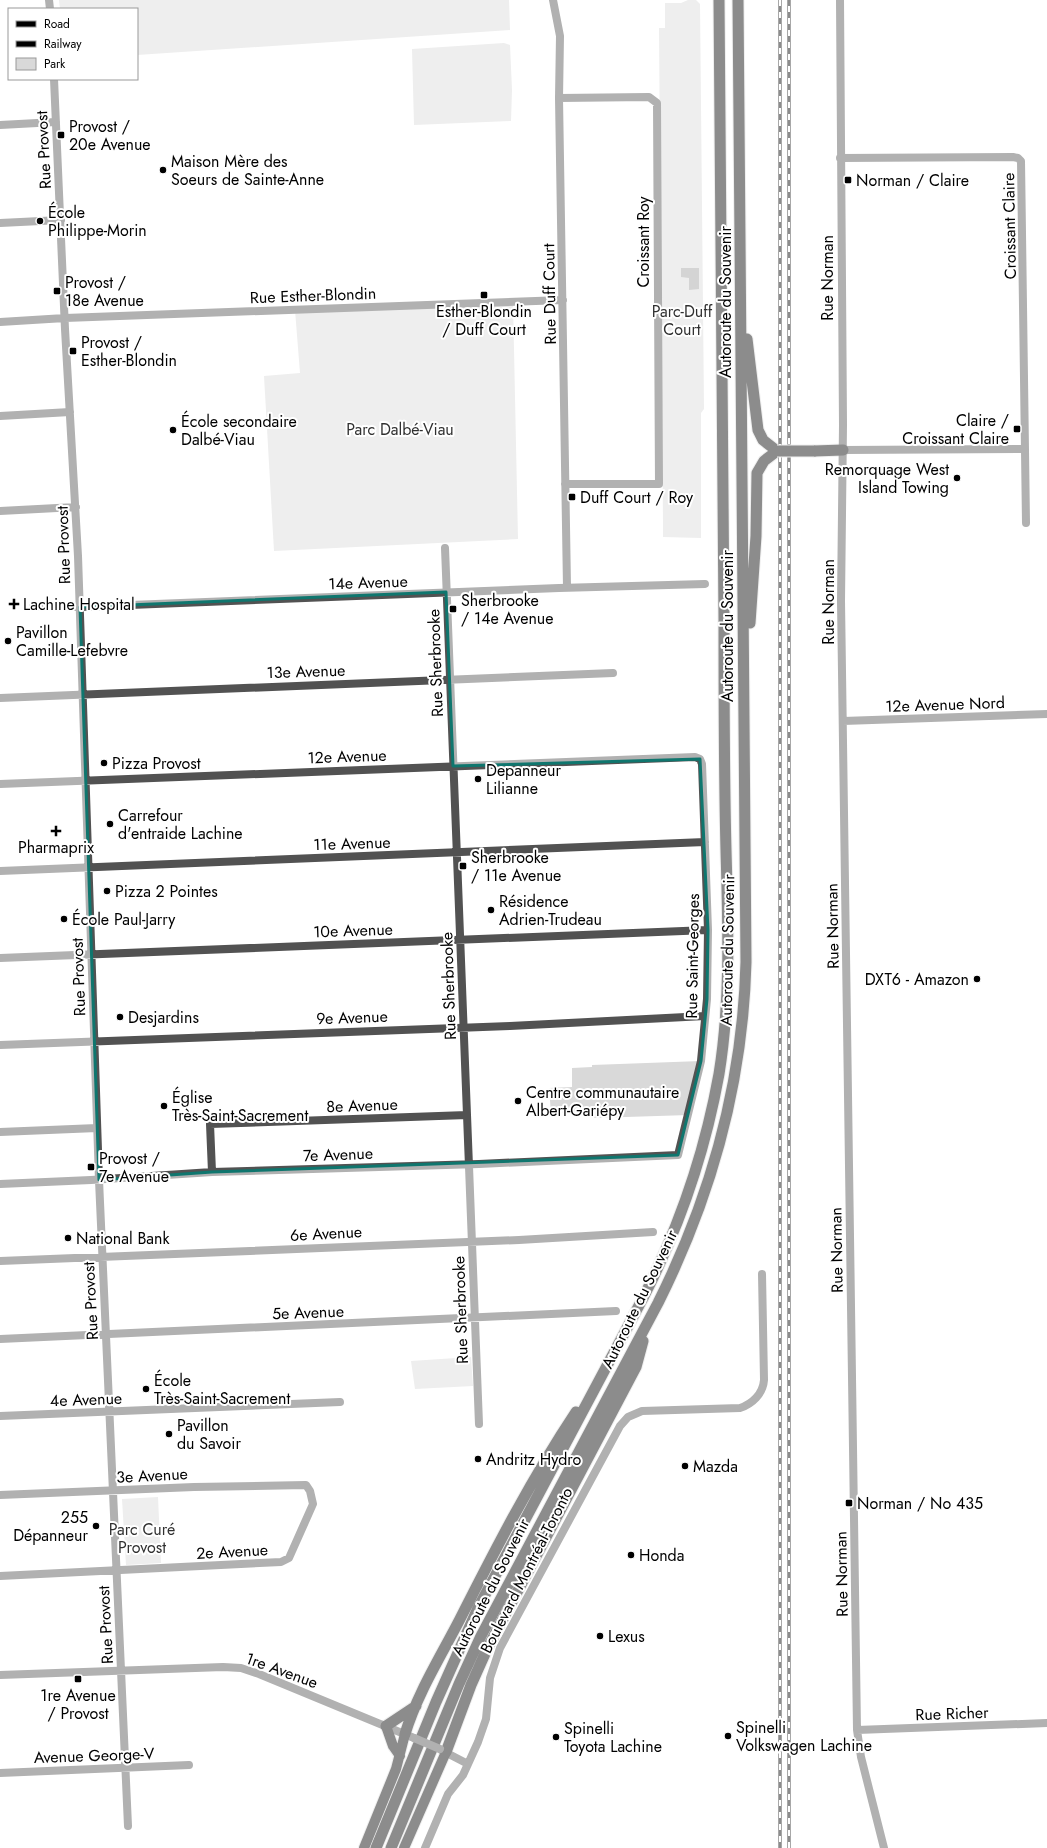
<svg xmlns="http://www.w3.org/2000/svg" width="1047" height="1848" font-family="Jost,sans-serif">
	<rect width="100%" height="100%" fill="#fff"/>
	<path fill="#d9d9d9" d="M59,0h450l1,30 -373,25v-46h-77z
		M688,0h8l4,4 4,405 -3,4v125l-38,-1v-13l-4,-496h6v-25h16z
		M504,43l6,2 2,45 -1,31 -97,4 -2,-76z
		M513,302l5,237 -244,12 -10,-175 36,-3 -5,-63z
		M701,1061l-12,54 -95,3v-6l-43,1 -2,-25 23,-1v-19l20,-1v-2z
		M471,1357l2,29 -58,3 -4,-28z
		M158,1497l3,66 -35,2 -4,-66z"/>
	<path fill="#a0a0a0" d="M681,268h18v21l-10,1v-12l-8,-1z"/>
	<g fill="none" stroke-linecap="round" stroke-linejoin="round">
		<defs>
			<path id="major" d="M386,1726l7,20 7,10
				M364,1848l32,-79 9,-35
				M404,1848l42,-96"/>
			<path id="highway" d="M747,339l11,91 5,10 14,11 -13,10 -7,12 -1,63 -6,87
				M814,451l29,-1
				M386,1726l30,-20
				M405,1734c12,-40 36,-78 55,-115 36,-71 72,-141 116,-207
				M446,1752l25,-67 17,-38 148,-280 7,-26
				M376,1848l60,-146 42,-94 165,-310c36,-70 62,-146 76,-224 12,-74 9,-149 7,-224 -2,-76 -2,-153 -2,-230 -2,-207 -3,-413 -5,-620
				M391,1848l68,-164 22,-48 177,-333c53,-106 85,-222 88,-341l-8,-962"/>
		</defs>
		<use href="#major" stroke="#dbdbdb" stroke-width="12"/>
		<use href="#highway" stroke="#dbdbdb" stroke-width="13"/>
		<path stroke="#525252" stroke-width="8" d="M49,0l1,9
			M553,0l7,36 -1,62 8,489
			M840,0l3,425 -2,176 16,1129 4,27 23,91
			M54,79l11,250 13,227 21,624 29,646
			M559,98l90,-1 8,6 2,381h-94
			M0,125l56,-3
			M840,158l173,-1 5,1 3,3 5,362
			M0,223l61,-3
			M0,322l65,-4 498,-18
			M0,416l70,-4
			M843,450l182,-1
			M0,511l76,-4
			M445,548l34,876
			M33,607h47l479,-19 146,-4
			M0,698l613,-25
			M843,721l204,-7
			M0,784l695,-27 5,2 2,5 6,166 -1,69 -6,62 -23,94 -199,9 -267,8 -121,8 -91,4
			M0,871l705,-29
			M0,958l708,-28
			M0,1045l510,-19 195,-10
			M0,1132l97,-4
			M212,1172l-2,-48 257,-9
			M0,1261l519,-21 134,-8
			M0,1339l616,-28
			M0,1416l340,-14
			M0,1495l194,-8 112,-2 4,6 3,13 -24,54 -8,4 -281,14
			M0,1675l223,-8 18,1 18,6 155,64
			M857,1730l190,-7
			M441,1750l27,14
			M0,1773l189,-8
			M425,1848l23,-54 15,-19 15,-33 8,-23 4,-41 10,-30 120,-222 8,-9 14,-6 98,-3c12,-4 23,-14 24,-28l-2,-106"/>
		<use href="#major" stroke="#000" stroke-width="10"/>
		<use href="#highway" stroke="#000" stroke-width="11"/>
		<defs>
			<path id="rail" d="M780,0v1848
				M789,1848v-1848"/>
		</defs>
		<use href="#rail" stroke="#000" stroke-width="3.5"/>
		<use href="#rail" stroke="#fff" stroke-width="2" stroke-dasharray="6" stroke-linecap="butt"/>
		<defs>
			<path id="highway-bridge" d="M777,451h37"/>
		</defs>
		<use href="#highway-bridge" stroke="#dbdbdb" stroke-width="13" stroke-linecap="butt"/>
		<path stroke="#525252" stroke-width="8" d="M414,1738l26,11"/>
		<use href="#highway-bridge" stroke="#000" stroke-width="11"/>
	</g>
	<path d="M0 0H1047V1848H0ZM446,592l7,174 247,-7 8,171 -1,69 -6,62 -23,94 -466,17 -113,8 -19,-573z" fill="#fff" fill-opacity=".55" fill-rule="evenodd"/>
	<path fill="none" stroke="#0f766e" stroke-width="3" stroke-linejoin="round" d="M446,592l7,174 247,-7 8,171 -1,69 -6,62 -23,94 -466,17 -113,8 -19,-573z"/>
	<g fill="#000" stroke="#fff" stroke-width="1.5">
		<rect x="57" y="131" width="8" height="8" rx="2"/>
		<circle cx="163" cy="170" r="4"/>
		<rect x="844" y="176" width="8" height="8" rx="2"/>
		<circle cx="40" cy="221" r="4"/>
		<rect x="53" y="287" width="8" height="8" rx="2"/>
		<rect x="480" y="291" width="8" height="8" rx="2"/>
		<rect x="69" y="347" width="8" height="8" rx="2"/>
		<rect x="1013" y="425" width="8" height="8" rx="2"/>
		<circle cx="173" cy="430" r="4"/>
		<circle cx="957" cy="478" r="4"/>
		<rect x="568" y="493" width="8" height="8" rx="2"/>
		<path d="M12 598h4v4h4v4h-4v4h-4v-4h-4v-4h4z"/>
		<rect x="449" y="605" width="8" height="8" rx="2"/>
		<circle cx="8" cy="641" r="4"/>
		<circle cx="104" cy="763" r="4"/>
		<circle cx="478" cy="779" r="4"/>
		<circle cx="110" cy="824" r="4"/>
		<path d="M54 825h4v4h4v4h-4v4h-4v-4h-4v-4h4z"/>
		<rect x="459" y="862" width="8" height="8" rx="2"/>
		<circle cx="107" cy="891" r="4"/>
		<circle cx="491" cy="910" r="4"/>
		<circle cx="64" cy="919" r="4"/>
		<circle cx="977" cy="979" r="4"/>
		<circle cx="120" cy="1017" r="4"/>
		<circle cx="518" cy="1101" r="4"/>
		<circle cx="164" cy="1106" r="4"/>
		<rect x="87" y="1163" width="8" height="8" rx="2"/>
		<circle cx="68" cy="1238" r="4"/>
		<circle cx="146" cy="1389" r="4"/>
		<circle cx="169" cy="1434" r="4"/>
		<circle cx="478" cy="1459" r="4"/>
		<circle cx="685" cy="1466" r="4"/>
		<rect x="845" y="1499" width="8" height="8" rx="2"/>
		<circle cx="96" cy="1526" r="4"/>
		<circle cx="631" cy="1555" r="4"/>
		<circle cx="600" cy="1636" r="4"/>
		<rect x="74" y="1675" width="8" height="8" rx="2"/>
		<circle cx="728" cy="1736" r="4"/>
		<circle cx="556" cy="1737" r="4"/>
	</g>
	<g text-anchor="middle" stroke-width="4" stroke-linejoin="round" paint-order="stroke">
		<g font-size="16" fill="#000" stroke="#fff" text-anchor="start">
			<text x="69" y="132">Provost /<tspan x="69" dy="18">20e Avenue</tspan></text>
			<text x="171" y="167">Maison Mère des<tspan x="171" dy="18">Soeurs de Sainte-Anne</tspan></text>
			<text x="856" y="186">Norman / Claire</text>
			<text x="48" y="218">École<tspan x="48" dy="18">Philippe-Morin</tspan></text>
			<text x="65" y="288">Provost /<tspan x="65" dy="18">18e Avenue</tspan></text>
			<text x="484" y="317" text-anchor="middle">Esther-Blondin<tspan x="484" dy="18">/ Duff Court</tspan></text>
			<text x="81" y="348">Provost /<tspan x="81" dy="18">Esther-Blondin</tspan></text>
			<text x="1009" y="426" text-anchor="end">Claire /<tspan x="1009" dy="18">Croissant Claire</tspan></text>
			<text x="181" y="427">École secondaire<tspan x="181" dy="18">Dalbé-Viau</tspan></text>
			<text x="949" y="475" text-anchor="end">Remorquage West<tspan x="949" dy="18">Island Towing</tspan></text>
			<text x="580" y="503">Duff Court / Roy</text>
			<text x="461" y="606">Sherbrooke<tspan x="461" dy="18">/ 14e Avenue</tspan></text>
			<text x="23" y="610">Lachine Hospital</text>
			<text x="16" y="638">Pavillon<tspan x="16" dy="18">Camille-Lefebvre</tspan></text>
			<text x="112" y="769">Pizza Provost</text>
			<text x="486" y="776">Depanneur<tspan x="486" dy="18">Lilianne</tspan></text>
			<text x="118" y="821">Carrefour<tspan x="118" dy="18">d'entraide Lachine</tspan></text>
			<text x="56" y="853" text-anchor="middle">Pharmaprix</text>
			<text x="471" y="863">Sherbrooke<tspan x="471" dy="18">/ 11e Avenue</tspan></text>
			<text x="115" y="897">Pizza 2 Pointes</text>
			<text x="499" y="907">Résidence<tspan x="499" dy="18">Adrien-Trudeau</tspan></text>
			<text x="72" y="925">École Paul-Jarry</text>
			<text x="969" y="985" text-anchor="end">DXT6 - Amazon</text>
			<text x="128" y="1023">Desjardins</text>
			<text x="526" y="1098">Centre communautaire<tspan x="526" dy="18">Albert-Gariépy</tspan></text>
			<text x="172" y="1103">Église<tspan x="172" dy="18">Très-Saint-Sacrement</tspan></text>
			<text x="99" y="1164">Provost /<tspan x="99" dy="18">7e Avenue</tspan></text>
			<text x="76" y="1244">National Bank</text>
			<text x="154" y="1386">École<tspan x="154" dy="18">Très-Saint-Sacrement</tspan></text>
			<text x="177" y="1431">Pavillon<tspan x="177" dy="18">du Savoir</tspan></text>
			<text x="486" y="1465">Andritz Hydro</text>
			<text x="693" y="1472">Mazda</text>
			<text x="857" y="1509">Norman / No 435</text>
			<text x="88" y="1523" text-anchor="end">255<tspan x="88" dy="18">Dépanneur</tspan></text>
			<text x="639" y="1561">Honda</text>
			<text x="608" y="1642">Lexus</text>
			<text x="78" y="1701" text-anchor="middle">1re Avenue<tspan x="78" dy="18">/ Provost</tspan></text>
			<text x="736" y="1733">Spinelli<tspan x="736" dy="18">Volkswagen Lachine</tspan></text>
			<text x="564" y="1734">Spinelli<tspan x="564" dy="18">Toyota Lachine</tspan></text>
		</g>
		<g font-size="16" fill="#000" stroke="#fff">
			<text transform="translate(43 150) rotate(-93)" y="6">Rue Provost</text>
			<text transform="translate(1009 226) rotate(-91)" y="6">Croissant Claire</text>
			<text transform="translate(643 242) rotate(-90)" y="6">Croissant Roy</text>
			<text transform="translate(827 278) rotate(-90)" y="6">Rue Norman</text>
			<text transform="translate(549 294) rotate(-91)" y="6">Rue Duff Court</text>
			<text transform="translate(313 295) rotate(-2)" y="6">Rue Esther-Blondin</text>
			<text transform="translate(725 302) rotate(-90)" y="6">Autoroute du Souvenir</text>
			<text transform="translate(63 545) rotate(-92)" y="6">Rue Provost</text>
			<text transform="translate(368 582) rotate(-2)" y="6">14e Avenue</text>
			<text transform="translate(828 602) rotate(-90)" y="6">Rue Norman</text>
			<text transform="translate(727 626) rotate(-90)" y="6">Autoroute du Souvenir</text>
			<text transform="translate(435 663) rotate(-92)" y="6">Rue Sherbrooke</text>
			<text transform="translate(306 671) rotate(-2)" y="6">13e Avenue</text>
			<text transform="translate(945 704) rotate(-2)" y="6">12e Avenue Nord</text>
			<text transform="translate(347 756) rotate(-2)" y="6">12e Avenue</text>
			<text transform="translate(352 843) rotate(-2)" y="6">11e Avenue</text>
			<text transform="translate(832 926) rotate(-91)" y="6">Rue Norman</text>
			<text transform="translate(353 930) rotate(-2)" y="6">10e Avenue</text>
			<text transform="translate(727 950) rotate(-89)" y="6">Autoroute du Souvenir</text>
			<text transform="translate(692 956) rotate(-89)" y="6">Rue Saint-Georges</text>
			<text transform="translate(78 977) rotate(-92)" y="6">Rue Provost</text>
			<text transform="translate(448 986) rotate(-92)" y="6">Rue Sherbrooke</text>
			<text transform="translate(352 1017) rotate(-2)" y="6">9e Avenue</text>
			<text transform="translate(362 1105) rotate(-2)" y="6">8e Avenue</text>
			<text transform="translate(338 1154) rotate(-2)" y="6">7e Avenue</text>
			<text transform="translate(326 1233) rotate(-3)" y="6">6e Avenue</text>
			<text transform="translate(836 1250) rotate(-91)" y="6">Rue Norman</text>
			<text transform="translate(639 1299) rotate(-64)" y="6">Autoroute du Souvenir</text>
			<text transform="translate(90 1301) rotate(-93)" y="6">Rue Provost</text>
			<text transform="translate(460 1310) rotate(-92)" y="6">Rue Sherbrooke</text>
			<text transform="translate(308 1312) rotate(-2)" y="6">5e Avenue</text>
			<text transform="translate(86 1399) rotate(-2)" y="6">4e Avenue</text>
			<text transform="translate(152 1475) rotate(-3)" y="6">3e Avenue</text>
			<text transform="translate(232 1551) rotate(-3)" y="6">2e Avenue</text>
			<text transform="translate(526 1570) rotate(-63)" y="6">Boulevard Montréal-Toronto</text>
			<text transform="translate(841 1574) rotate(-91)" y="6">Rue Norman</text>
			<text transform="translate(490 1587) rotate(-63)" y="6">Autoroute du Souvenir</text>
			<text transform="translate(105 1625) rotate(-93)" y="6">Rue Provost</text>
			<text transform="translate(282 1670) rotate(20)" y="6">1re Avenue</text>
			<text transform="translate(952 1713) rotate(-2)" y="6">Rue Richer</text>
			<text transform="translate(94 1755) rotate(-2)" y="6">Avenue George-V</text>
		</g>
		<g font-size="16" fill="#303030" stroke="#fff">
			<text x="682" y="317">Parc-Duff<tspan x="682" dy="18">Court</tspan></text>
			<text x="400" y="435">Parc Dalbé-Viau</text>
			<text x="142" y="1535">Parc Curé<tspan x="142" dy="18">Provost</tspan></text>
		</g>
	</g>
	<rect x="8" y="8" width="130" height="72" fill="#ffffff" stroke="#999999"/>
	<rect x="16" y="21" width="20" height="6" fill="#000000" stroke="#999999"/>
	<text x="44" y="28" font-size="12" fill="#000000">Road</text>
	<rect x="16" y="41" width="20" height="6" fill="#000000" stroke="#999999"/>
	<text x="44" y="48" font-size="12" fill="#000000">Railway</text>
	<rect x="16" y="58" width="20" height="12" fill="#d9d9d9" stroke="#999999"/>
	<text x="44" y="68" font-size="12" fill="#000000">Park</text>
</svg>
